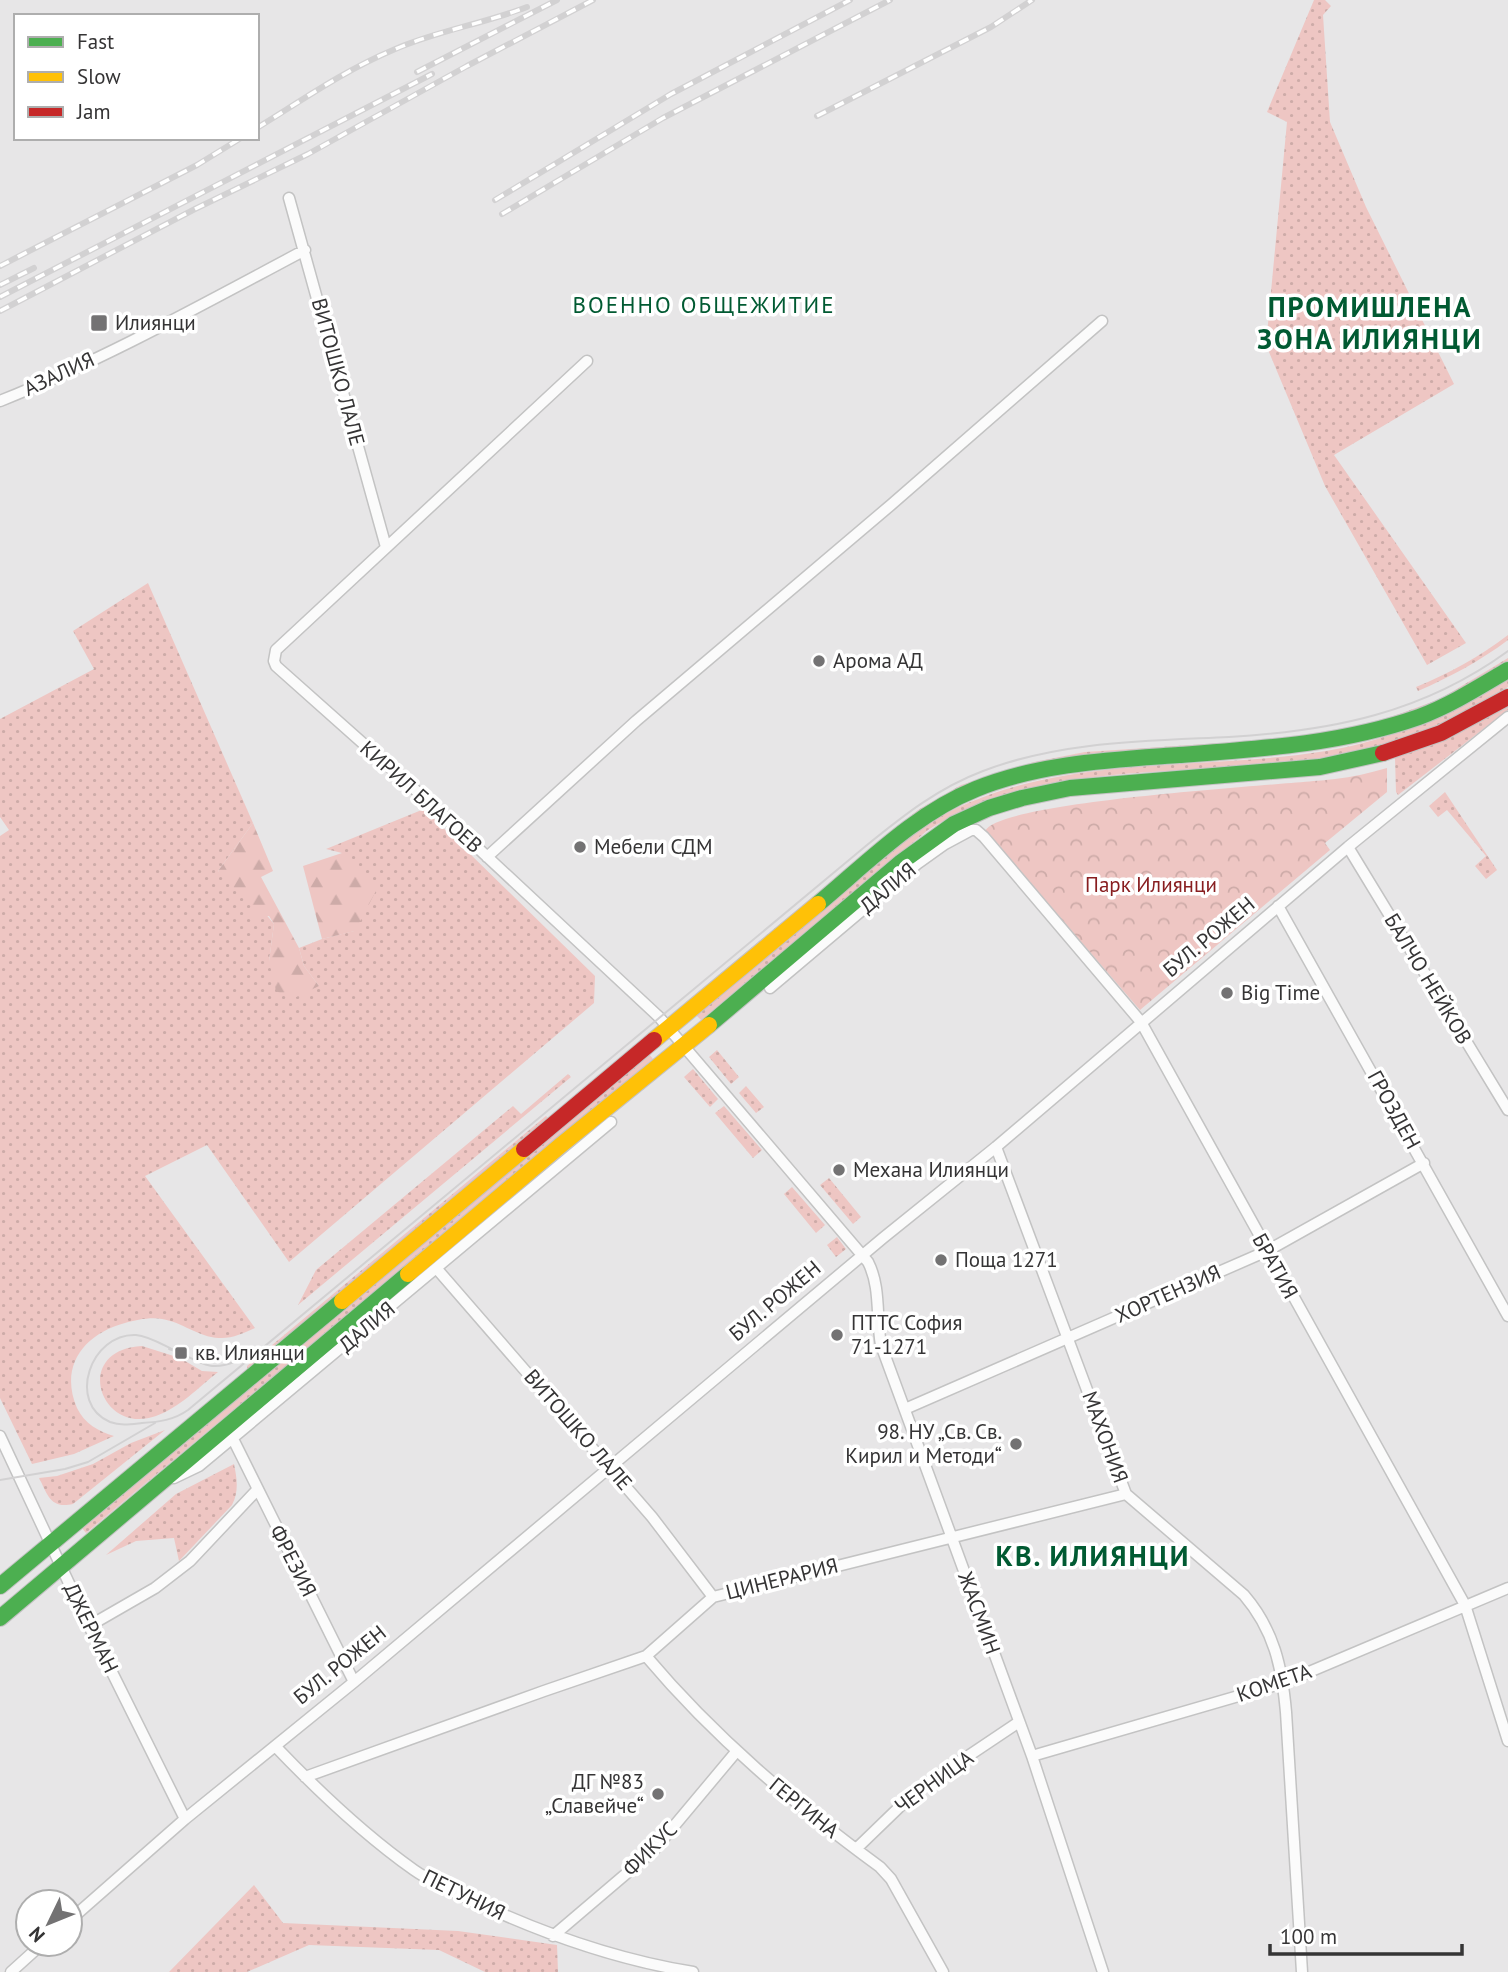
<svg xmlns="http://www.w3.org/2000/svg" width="1508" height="1972" font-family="'PT Sans',sans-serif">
	<defs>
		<pattern id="grass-dots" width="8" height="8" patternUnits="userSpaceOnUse" patternTransform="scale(1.75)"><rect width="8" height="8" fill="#eec6c3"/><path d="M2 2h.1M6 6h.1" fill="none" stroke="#cdaba8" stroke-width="1.8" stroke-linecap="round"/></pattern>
		<pattern id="forest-firs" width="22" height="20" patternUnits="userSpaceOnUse" patternTransform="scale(1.75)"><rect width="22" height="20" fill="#eec6c3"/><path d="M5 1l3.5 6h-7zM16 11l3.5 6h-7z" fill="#cdaba8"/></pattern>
		<pattern id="park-crowns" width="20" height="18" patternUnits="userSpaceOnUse" patternTransform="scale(1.75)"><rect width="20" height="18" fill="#eec6c3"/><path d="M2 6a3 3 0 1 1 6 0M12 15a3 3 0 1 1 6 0" fill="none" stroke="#cdaba8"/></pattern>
	</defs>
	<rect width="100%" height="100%" fill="#e7e6e7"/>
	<path fill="url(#grass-dots)" d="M1314,0h11l6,6 -8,9 7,107 36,85 88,177 -120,71 132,188 -39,22 -102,-179 -59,-141 21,-223 -20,-10z
		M148,583l105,240 -35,48 28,19 28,34 -5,37 50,25 -15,-20 -5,-18 23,-9 32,-8 -12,-78 -16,-4 98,-40 171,167 -1,27 -305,259 -82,-117 -62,31 110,152c-11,5 -24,11 -36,10 -21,-1 -37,-16 -57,-19 -12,-2 -26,1 -37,4 -41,11 -66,43 -48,85 7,15 22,24 37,28l-40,18 -42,10 -32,-66v-562l9,-6 -9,-13v-98l94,-50 -21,-38z
		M1508,635v5c-28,21 -58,37 -90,51l-2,-4c34,-14 63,-30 92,-52z
		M1508,658v5c-65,47 -142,71 -222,79 -126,13 -252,-1 -365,69l-232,194 -3,-3 207,-172 25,-20 43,-25 73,-23 51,-10 200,-13 43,-5 44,-10 68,-25z
		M1508,678v9c-66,46 -150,70 -230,77 -118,11 -246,1 -350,66l-227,190 -5,-5 226,-188c124,-77 267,-54 404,-76 65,-11 127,-38 182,-73z
		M1508,705v5l-110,85 -2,-3 -1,-34 59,-22z
		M1445,792l52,78 -11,9 -11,-13 11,-10 -39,-46 -9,7 -9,-11z
		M717,1050l22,27 -8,7 -22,-27z
		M649,1054l4,5 -567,474 -4,-5z
		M693,1069l25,30 -8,8 -26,-30z
		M568,1074l3,3 -273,228 18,-35 197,-164 8,8z
		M746,1086l18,21 -8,6 -17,-20z
		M724,1106l38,44 -9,8 -38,-45z
		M546,1116l3,3 -302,252v-5z
		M829,1178l32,39 -8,7 -33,-39z
		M792,1187l33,38 -9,8 -32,-39z
		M837,1237l9,12 -10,8 -9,-12z
		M142,1346l38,12 22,13 16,1c-19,15 -39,36 -62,44 -56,20 -85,-66 -14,-70z
		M165,1430l-92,74c-23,5 -25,-9 -34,-26l18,-2 36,-12 38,-21z
		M234,1464c3,15 5,27 -2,41l-53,56 -5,-23 -38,3 -30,14 70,-61z
		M254,1885l29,38 175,8 99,14 1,27h-73l-46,-22 -130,-5 -62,27h-78z"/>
	<path fill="url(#forest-firs)" d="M253,823l20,48 -12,6 38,71 5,18 15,20 -27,13 -16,-8 -7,-30 5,-37 -5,-8h-15l-8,-25 -12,-3 -16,-17z
		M342,853l35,36 -22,42 -33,8 -19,-73z"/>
	<path fill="url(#park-crowns)" d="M1387,768v24l-62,51 5,7 -190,160 -155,-179c16,-31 302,-46 350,-52 17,-2 35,-6 52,-11z"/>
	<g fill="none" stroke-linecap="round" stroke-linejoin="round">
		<defs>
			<path id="street" d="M289,198l97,349
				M587,361l-311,289 -2,11 2,5 145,129 238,222 209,245c13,25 8,56 13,83l151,411 71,216
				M0,401c105,-42 205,-98 305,-151
				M1348,847l160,263
				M487,857l149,-136 256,-217 210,-183
				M1278,906l230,410
				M770,988l147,-124 28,-20 26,-14h5l8,7 157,185 324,583 43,136
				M996,1147l130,347 118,101c30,35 38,72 42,117l16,260
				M437,1269l215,248 61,80
				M905,1409l362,-158 157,-88
				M0,1436l89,190 96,193
				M233,1439l121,243
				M174,1478l25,-12 412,-344
				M89,1626l66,-38 35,-27 67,-71
				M646,1656c69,82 148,148 234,211l11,12 52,93
				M275,1746c43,45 88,88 139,124 20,14 44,24 66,34 67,31 139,56 213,68
				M1032,1756l251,-73 225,-95
				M305,1777l239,-86 102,-35 67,-59 413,-103
				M856,1849l60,-58 103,-69
				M70,1920l115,-101 169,-137 529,-444 113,-91 352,-300 160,-130
				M553,1936l101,-86 82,-98
				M11,1972l31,-28"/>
			<path id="fast" d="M818,904c49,-41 98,-91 158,-115 64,-26 135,-29 203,-34 81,-6 163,-11 240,-38 32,-12 60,-30 89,-47
				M709,1025l191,-162 54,-39 35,-16 33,-10 48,-10 250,-21 63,-14
				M0,1586l342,-285
				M0,1618l408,-344"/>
			<path id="slow" d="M654,1040l164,-136
				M408,1274l153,-129 148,-120
				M342,1301l182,-152"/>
			<path id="jam" d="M1383,753l58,-20 67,-36
				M524,1149l130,-109"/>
		</defs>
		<use href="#street" stroke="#c3c3c3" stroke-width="13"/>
		<use href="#fast" stroke="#c3c3c3" stroke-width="18"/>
		<use href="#slow" stroke="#c3c3c3" stroke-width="18"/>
		<use href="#jam" stroke="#c3c3c3" stroke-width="18"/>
		<use href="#street" stroke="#fbfbfb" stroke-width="10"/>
		<use href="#fast" stroke="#4caf50" stroke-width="16"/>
		<use href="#slow" stroke="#ffc107" stroke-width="16"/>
		<use href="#jam" stroke="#c62828" stroke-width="16"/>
		<path stroke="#d2d1d2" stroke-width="2" d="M169,1349c26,7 35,25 65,13
			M176,1351c-13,-6 -27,-15 -40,-16 -45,-2 -70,68 -26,87 11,4 22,2 32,1 17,-1 32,-3 46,-13l679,-565c37,-30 71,-57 116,-74 78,-30 163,-30 246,-34 103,-6 194,-24 279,-86
			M0,1480l65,-11 23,-7 67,-39"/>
		<defs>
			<path id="rail" d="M417,72l140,-72
				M817,116l174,-89 41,-27
				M257,128c44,-27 88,-58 136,-78 43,-19 90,-26 134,-43
				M495,200l176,-106 179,-94
				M502,214l161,-96 227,-118
				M0,266l197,-101 44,-27
				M0,285l34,-17
				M0,297l432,-223
				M0,311l195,-102 113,-55 159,-88 126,-66"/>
		</defs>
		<use href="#rail" stroke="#d2d1d2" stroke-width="6"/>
		<use href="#rail" stroke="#fff" stroke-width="3.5" stroke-dasharray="10" stroke-linecap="butt"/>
	</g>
	<g fill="#737273" stroke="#fff" stroke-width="2.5">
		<rect x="90" y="314" width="18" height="18" rx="3.5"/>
		<circle cx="819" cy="661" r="7"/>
		<circle cx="580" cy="847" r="7"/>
		<circle cx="1227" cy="993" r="7"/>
		<circle cx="839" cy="1170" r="7"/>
		<circle cx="941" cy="1260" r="7"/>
		<circle cx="837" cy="1335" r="7"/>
		<rect x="174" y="1346" width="14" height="14" rx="3.5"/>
		<circle cx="1016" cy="1444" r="7"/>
		<circle cx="658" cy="1794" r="7"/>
	</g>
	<g text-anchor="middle" stroke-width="7" stroke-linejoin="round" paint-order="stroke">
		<g font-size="21" fill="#353435" stroke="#fff" text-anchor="start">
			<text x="115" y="330">Илиянци</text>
			<text x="833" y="668">Арома АД</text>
			<text x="594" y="854">Мебели СДМ</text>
			<text x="1241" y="1000">Big Time</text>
			<text x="853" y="1177">Механа Илиянци</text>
			<text x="955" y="1267">Поща 1271</text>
			<text x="851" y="1330">ПТТС София<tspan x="851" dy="24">71-1271</tspan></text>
			<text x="195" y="1360">кв. Илиянци</text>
			<text x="1002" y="1439" text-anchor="end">98. НУ „Св. Св.<tspan x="1002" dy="24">Кирил и Методи“</tspan></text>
			<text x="644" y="1789" text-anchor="end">ДГ №83<tspan x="644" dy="24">„Славейче“</tspan></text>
		</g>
		<g font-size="21" fill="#353435" stroke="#fff">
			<text transform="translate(338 372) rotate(75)" y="7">ВИТОШКО ЛАЛЕ</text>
			<text transform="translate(59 374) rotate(-25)" y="7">АЗАЛИЯ</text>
			<text transform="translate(421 797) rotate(42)" y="7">КИРИЛ БЛАГОЕВ</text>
			<text transform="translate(888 888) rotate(-40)" y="7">ДАЛИЯ</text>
			<text transform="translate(1209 937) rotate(-40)" y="7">БУЛ. РОЖЕН</text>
			<text transform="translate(1428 979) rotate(59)" y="7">БАЛЧО НЕЙКОВ</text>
			<text transform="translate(1394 1110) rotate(61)" y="7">ГРОЗДЕН</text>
			<text transform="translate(1275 1266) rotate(61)" y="7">БРАТИЯ</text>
			<text transform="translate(1168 1294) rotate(-24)" y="7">ХОРТЕНЗИЯ</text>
			<text transform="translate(775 1301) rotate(-40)" y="7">БУЛ. РОЖЕН</text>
			<text transform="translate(367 1327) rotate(-40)" y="7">ДАЛИЯ</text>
			<text transform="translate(578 1430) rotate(49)" y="7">ВИТОШКО ЛАЛЕ</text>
			<text transform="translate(1105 1437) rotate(70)" y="7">МАХОНИЯ</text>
			<text transform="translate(293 1561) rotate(63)" y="7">ФРЕЗИЯ</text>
			<text transform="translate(782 1579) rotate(-14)" y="7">ЦИНЕРАРИЯ</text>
			<text transform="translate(979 1613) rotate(70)" y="7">ЖАСМИН</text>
			<text transform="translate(91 1628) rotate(64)" y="7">ДЖЕРМАН</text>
			<text transform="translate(340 1665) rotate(-39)" y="7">БУЛ. РОЖЕН</text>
			<text transform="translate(1274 1683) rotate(-19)" y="7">КОМЕТА</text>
			<text transform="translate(934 1782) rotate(-36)" y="7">ЧЕРНИЦА</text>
			<text transform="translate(804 1808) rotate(39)" y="7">ГЕРГИНА</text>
			<text transform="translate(650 1849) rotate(-45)" y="7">ФИКУС</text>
			<text transform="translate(464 1895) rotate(26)" y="7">ПЕТУНИЯ</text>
		</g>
		<g font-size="21" fill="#881e20" stroke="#fff">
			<text x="1151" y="892">Парк Илиянци</text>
		</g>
		<g font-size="23" letter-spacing="2" fill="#015a32" stroke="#fff">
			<text x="704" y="313">ВОЕННО ОБЩЕЖИТИЕ</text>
		</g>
		<g font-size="28" font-weight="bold" letter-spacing="2" fill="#015a32" stroke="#fff">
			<text x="1370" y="317">ПРОМИШЛЕНА<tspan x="1370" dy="32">ЗОНА ИЛИЯНЦИ</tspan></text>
			<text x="1093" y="1566">КВ. ИЛИЯНЦИ</text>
		</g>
	</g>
	<rect x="14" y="14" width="245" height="126" fill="#ffffff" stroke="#aeaeae" stroke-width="2"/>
	<rect x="28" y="37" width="35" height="10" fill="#4caf50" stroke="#aeaeae" stroke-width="2"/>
	<text x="77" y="49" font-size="21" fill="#353435">Fast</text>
	<rect x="28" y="72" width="35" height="10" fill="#ffc107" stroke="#aeaeae" stroke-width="2"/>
	<text x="77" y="84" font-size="21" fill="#353435">Slow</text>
	<rect x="28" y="107" width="35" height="10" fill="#c62828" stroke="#aeaeae" stroke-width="2"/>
	<text x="77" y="119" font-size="21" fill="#353435">Jam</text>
	<g transform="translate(49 1923) rotate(227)"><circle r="33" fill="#ffffff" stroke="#aeaeae" stroke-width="2"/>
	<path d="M0-5L12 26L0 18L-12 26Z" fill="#737273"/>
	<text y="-10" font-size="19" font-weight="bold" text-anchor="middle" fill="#353435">N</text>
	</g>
	<path d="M1270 1944v10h192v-10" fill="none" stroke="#353435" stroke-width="3.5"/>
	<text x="1280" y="1944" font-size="21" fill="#353435" stroke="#ffffff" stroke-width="5" paint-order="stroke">100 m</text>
</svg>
